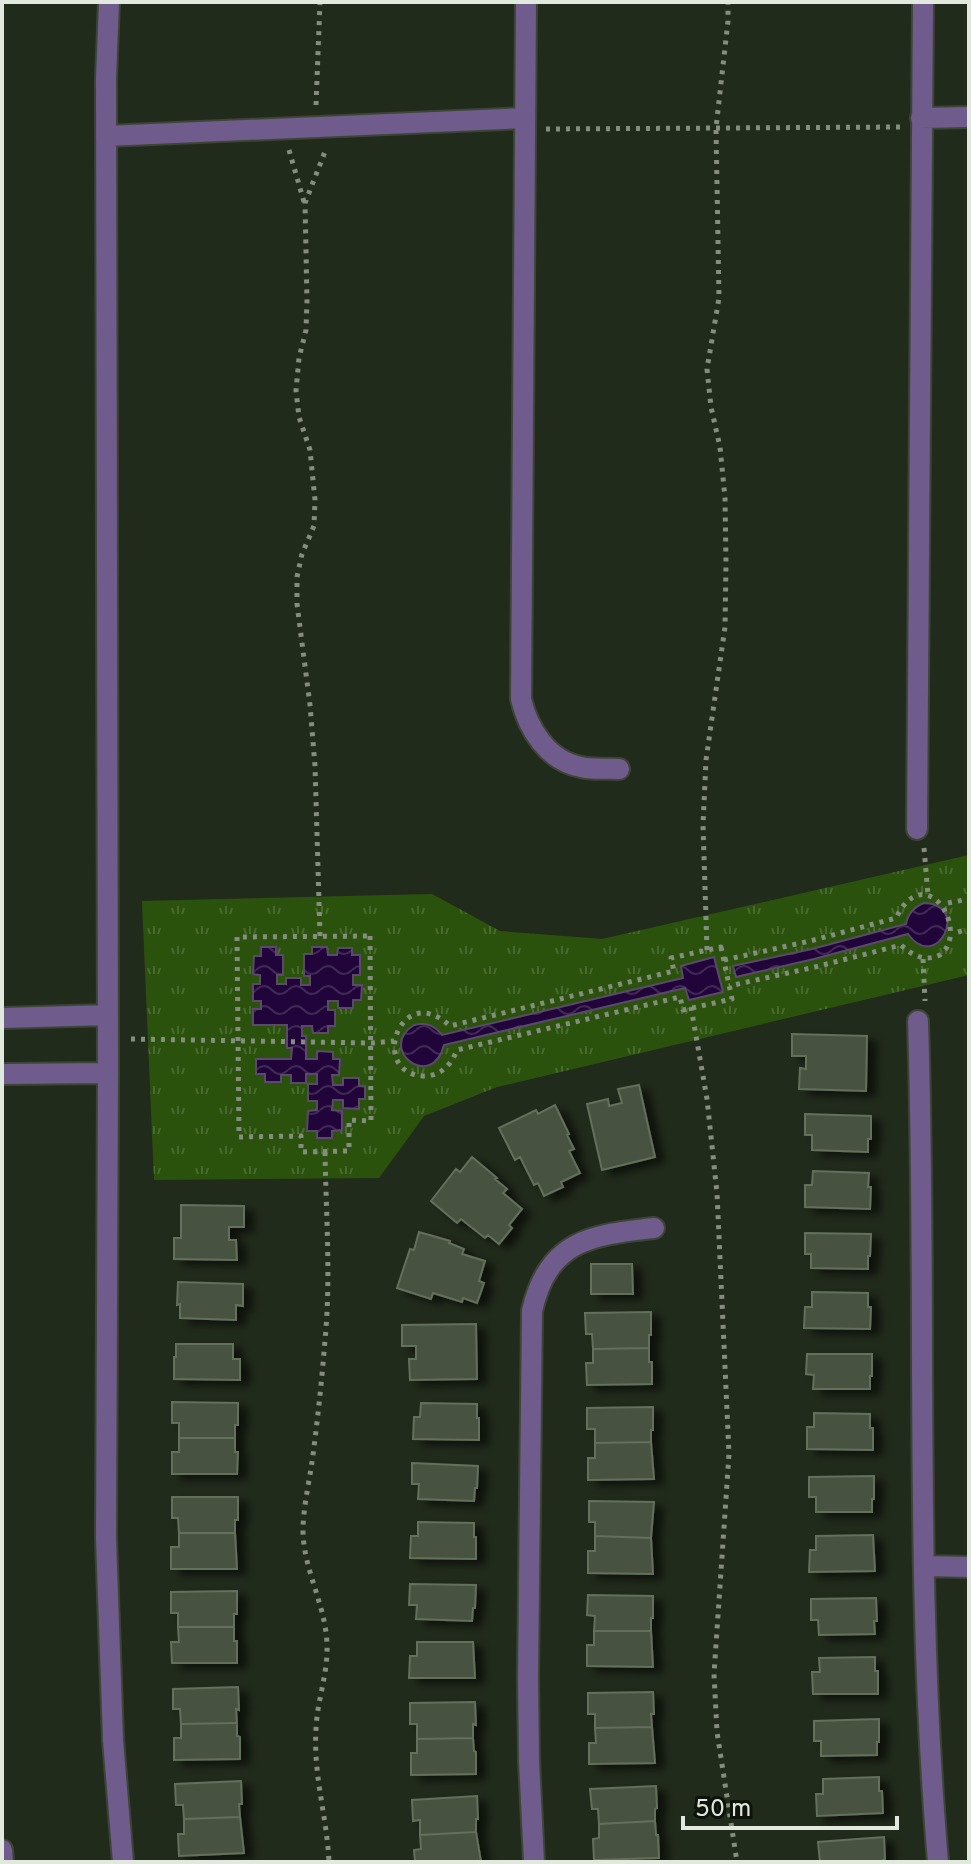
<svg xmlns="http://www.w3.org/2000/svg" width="971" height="1864" font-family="Overpass,sans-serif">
	<defs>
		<pattern id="grass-tufts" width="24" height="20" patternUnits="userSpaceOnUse" patternTransform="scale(2)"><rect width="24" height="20" fill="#2b520d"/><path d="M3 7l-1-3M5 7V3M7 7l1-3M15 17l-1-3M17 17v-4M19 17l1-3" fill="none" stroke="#496b30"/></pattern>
		<pattern id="water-waves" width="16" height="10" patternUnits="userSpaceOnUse" patternTransform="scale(2)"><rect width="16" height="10" fill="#21053a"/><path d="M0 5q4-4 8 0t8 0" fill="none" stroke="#412956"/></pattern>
		<filter id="shadow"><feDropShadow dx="9" dy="5" stdDeviation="4" flood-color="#0009"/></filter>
	</defs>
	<rect width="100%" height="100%" fill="#212b1b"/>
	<path fill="url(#grass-tufts)" d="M969,855v120l-472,112 -73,29 -45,62 -225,2 -12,-279 290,-7 68,37 102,8z"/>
	<path fill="url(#water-waves)" stroke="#5b496b" stroke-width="2" d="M924,903c47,1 13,71 -16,31l-94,25 -78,18 -3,-11 79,-17 94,-25c2,-11 8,-17 18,-21z
		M261,947h15v8h7v20h-6v9h9v-6h15v7h9v-9h-6v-22h8v-7h15l1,8h9l1,-7h14v7h8v20h-7v10h9l-1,15h-8v8h-15v-7h-10v9h7v16h-7v7h-15l-1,-7h-10v10h4v23h11v-8l16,1v7h7l-1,16h-7l1,10h10v-7h16v8h6v13h-6v10l-16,-1v-8h-10l-1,10 10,1v19l-10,1v7h-15v-7h-10l1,-20 9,-1v-9h-9v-17h9v-10h-11v9h-15v-8h-10v7h-16v-8h-9v-15h35l1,-11h-5v-23h-34v-16h8v-8h-8v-17h7v-9l-7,-1 1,-18h7z
		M714,957l9,35 -34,8 -4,-12 -241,57c-12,47 -68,4 -30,-20 12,-3 20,0 28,10l241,-57 -2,-12z"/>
	<path fill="#465240" stroke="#636f5c" stroke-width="2" filter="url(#shadow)" d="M792,1034l75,2 -1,55 -67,-2 1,-21 6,1v-13h-14z
		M639,1085l16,72 -53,13 -15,-66 21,-5 1,7 13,-3 -4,-14z
		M555,1105l14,29 -2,1 7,14 -5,2 11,22 -19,9 2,5 -19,9 -6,-13 -4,2 -14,-28 -5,3 -16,-32 37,-18 2,4z
		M805,1114l66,2v23h-3v13l-56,-2v-15h-7z
		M472,1157l25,21 -2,1 12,10 -4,4 19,16 -13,16 3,3 -13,16 -11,-9 -3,3 -24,-19 -4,4 -26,-22 25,-32 4,3z
		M813,1171l56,2 -1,14h3l-1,22 -65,-2v-22h7z
		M181,1205l63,1v21h-15v13h7l1,20 -63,-1v-21h7z
		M419,1232l31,9 -1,2 15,6 -2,5 23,7 -6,20 5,2 -7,20 -14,-5 -1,4 -29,-9 -2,6 -34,-11 13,-39 4,1z
		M805,1233l66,1 -1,22h-2v13l-57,-1v-14h-6z
		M591,1264h41l1,30h-42z
		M178,1282l65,2v22l-7,-1v15l-56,-2v-14l-3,1z
		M812,1292l56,1v14h3l-1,22 -66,-1 1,-21h7z
		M651,1312v23h-2v13l-56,1 -1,-15h-6l-1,-21z
		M476,1324l1,55 -67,1 -1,-21h7v-13h-14v-21z
		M176,1344h57v15h7v21l-66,-1v-22h2z
		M649,1348v14h3v22l-65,1 -1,-22h7v-14z
		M807,1354h65v22h-2v13h-57l1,-14 -8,-1z
		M172,1402l66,1v22h-3v13h-56v-15h-7z
		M421,1403l56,1v14h2v22l-66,-1 1,-22h6z
		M653,1407v23h-2v12l-56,1v-14h-8v-21z
		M814,1413l56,1v14h3v22l-66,-1v-22h7z
		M179,1438h56v14h3l-1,22h-65v-22h7z
		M651,1442l3,37 -66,1v-22h7v-15z
		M412,1463l66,3 -1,22h-2l-1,13 -56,-2 1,-15h-7z
		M874,1476v23h-2v13h-56v-15h-7v-20z
		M172,1497h66v23h-3v13h-56l-1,-15h-6z
		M589,1501l65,1 -3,36 -56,-2v-14h-6z
		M418,1522l56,1v14h2v22l-66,-1 1,-22h7z
		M179,1533h56l2,36h-66v-22h8z
		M873,1535l2,36 -66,1 1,-22h6v-14z
		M595,1536l56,2 2,36 -65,-1v-22h7z
		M410,1584l66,1 -1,23h-2l-1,13 -56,-2 1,-14h-8z
		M237,1591v23h-3v13h-56v-14h-7v-21z
		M588,1595l65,1v22h-2v13h-57l1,-15 -8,-1z
		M876,1598l1,23h-3l1,13 -56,1 -1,-15h-7v-21z
		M178,1627h56v14h3v22h-65l-1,-21h8z
		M594,1631h57l2,36 -66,-1v-21h7z
		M417,1642h56l2,36h-66l1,-22h7z
		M875,1657v14h3v23h-65l-1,-22h8l-1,-14z
		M238,1687l1,23 -3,-1 1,14 -56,1 -1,-15h-7v-20z
		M653,1692l1,22h-3l1,13 -57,1v-14h-7v-21z
		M475,1702l1,23 -3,-1v14l-56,1v-15h-7v-21z
		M879,1719v23h-2v13l-56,1v-15h-7v-20z
		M237,1723v13l3,1v22l-66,1v-22h7v-14z
		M652,1727l3,36 -66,1v-21h7l-1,-15z
		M473,1738l1,13 2,1v22l-65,1v-22h6v-14z
		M879,1777v14h3l1,22 -66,3 -1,-22h7v-15z
		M241,1781l1,23h-3l1,13 -56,2 -1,-14h-7l-1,-21z
		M656,1786l1,22 -2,1v12l-56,3 -1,-15h-6l-2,-20z
		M477,1796l1,23h-2v13l-56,3v-15l-7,1 -1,-21z
		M240,1817l4,36 -65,3 -1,-22h6v-15z
		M655,1821l1,14h2l1,23 -65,2 -1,-21 6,-1v-14z
		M476,1832l5,30h-66l-1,-12 7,-1 -1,-14z
		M884,1837l1,22 -2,1v2h-63l-2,-20z"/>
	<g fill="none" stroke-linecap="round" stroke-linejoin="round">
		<defs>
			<path id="minor" d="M109,2l-3,76 2,995 -2,465 7,202 10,122
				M526,2l-5,697c7,30 27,62 60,68 12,3 26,1 38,2
				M921,118l48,-1
				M106,136l419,-18
				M917,829l6,-827
				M2,1018l105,-3
				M918,1021c9,281 -4,561 20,841
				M2,1074l106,-1
				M924,1566l45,1
				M2,1850l1,12
				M534,1862l-5,-101 -1,-83 4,-367c16,-71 59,-76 122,-83"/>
		</defs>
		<use href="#minor" stroke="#3c4536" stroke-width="24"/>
		<path stroke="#858d80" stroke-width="5" stroke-dasharray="4 6" stroke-linecap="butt" d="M316,105l4,-103
			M546,129l354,-2
			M289,150l15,52
			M924,848l4,47
			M948,903l21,-4
			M958,932l11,-3
			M320,936l-5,-170 -5,-61 -13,-101v-27l5,-23 12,-28 1,-26 -5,-50 -11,-33 -3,-26 3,-33 7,-28 1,-29 -2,-98 21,-54
			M370,936l1,185 -22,-1v31l-48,1v-16l-62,1 -2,-200z
			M721,947l11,52 -49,11 -3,-13 -223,53c-6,15 -16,26 -33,26 -56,-2 -24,-97 26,-50l224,-55 -3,-13z
			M707,950l-4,-125 3,-65 19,-133 1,-64 -1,-65 -5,-51 -9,-40 -4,-38 12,-71 -3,-170 12,-107v-19
			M923,959l2,42
			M724,960l86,-19 86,-23c30,-61 75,14 44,37 -15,7 -27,1 -39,-10l-86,22 -86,19
			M691,1007l16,92 10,94 12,261 -15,220 3,58 20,130
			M131,1039l240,4 23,-2
			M325,1152c1,62 6,126 0,188 -3,38 -7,76 -12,115 -3,23 -9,48 -10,72 -1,41 23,77 24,118 1,29 -10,56 -11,84 -3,46 11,88 13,133"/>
		<use href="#minor" stroke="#6f5b8c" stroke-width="20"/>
	</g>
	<rect width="971" height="1864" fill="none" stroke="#e1e8dd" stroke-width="8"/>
	<path d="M683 1816v12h214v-12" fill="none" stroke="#e1e8dd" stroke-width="4"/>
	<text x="695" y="1816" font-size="24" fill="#e1e8dd" stroke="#0d120b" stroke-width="6" paint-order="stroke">50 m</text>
</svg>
